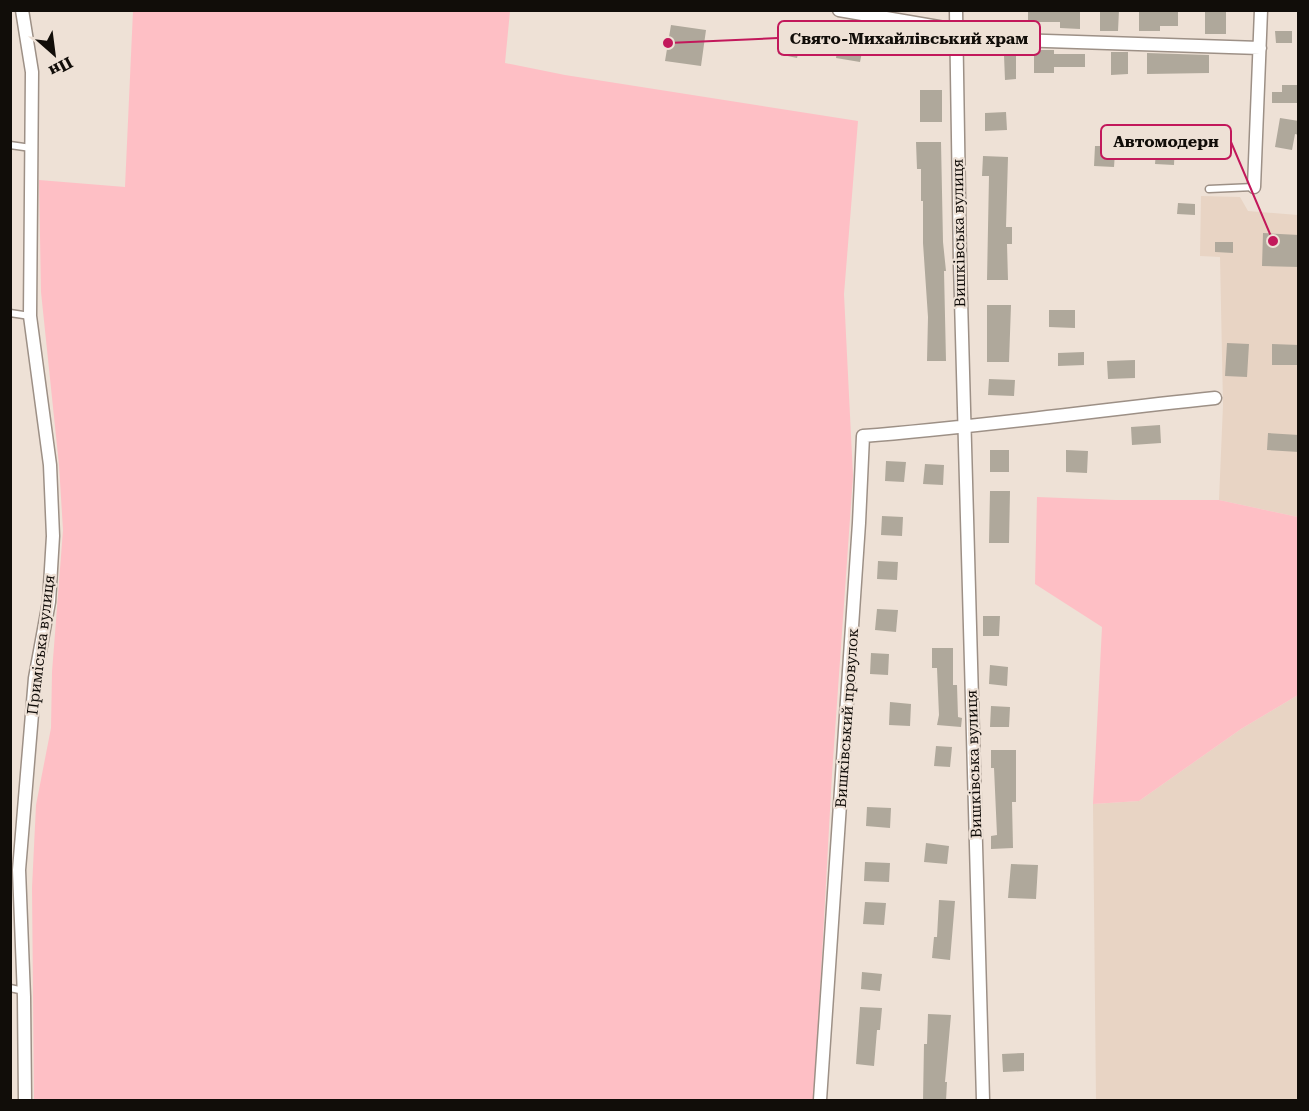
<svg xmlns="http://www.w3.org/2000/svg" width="1309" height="1111" font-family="'Roboto Serif',serif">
	<rect width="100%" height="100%" fill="#eee1d6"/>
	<path fill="#e8d4c4" d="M1201,196l39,1 8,14 50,4v302l-79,-17 4,-95 -3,-148 -20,-1z
		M1298,695v405h-202l-3,-296 46,-3 102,-72z"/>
	<path fill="#febfc5" d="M133,11h377l-5,52 60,12 293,46 -14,173 9,182 -21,298 -18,326h-780l-2,-212 4,-83 15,-77 1,-56 11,-142 -4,-65 -18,-173 -2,-112 86,7z
		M1037,497l78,3h104l79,17v178l-57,34 -102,72 -46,3 9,-177 -67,-43z"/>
	<path fill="#afa89b" d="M1028,10h52v19l-20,-1v-6h-32z
		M1100,10h19l-1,21h-18z
		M1178,10v16h-18v5h-21v-19z
		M1205,12h21v22h-21z
		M671,25l35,5 -5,36 -36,-5z
		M1275,31h17v12h-16z
		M782,33l40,6 -3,15 -20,-4 -2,8 -19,-4z
		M839,38l25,4 -4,20 -24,-4z
		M1034,50h20v4h31v13h-31v6h-20z
		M1111,52h17v22l-17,1z
		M1147,53l62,2v18l-62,1z
		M1004,55h12v24l-11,1z
		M1282,85h17v18h-27v-11h10z
		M920,90h22v32h-22z
		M1006,112l1,18 -22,1v-18z
		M1280,118l19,3v14l-4,-1 -3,16 -17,-3z
		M1157,140l18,1 -1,24 -19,-1z
		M916,142h25l2,100 3,29h-2l2,90h-19l1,-44 -5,-74v-42h-2v-32h-4z
		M1095,146h14v7h6l-1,14 -20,-1z
		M983,156l25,1 -2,70h6v17h-5l1,36h-21l2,-104h-7z
		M1178,203l17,1v11l-18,-1z
		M1263,233l36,2v32l-37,-1z
		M1215,242h18v11l-18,-1z
		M987,305h24l-2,57h-22z
		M1049,310h26v18l-26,-1z
		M1227,343l22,1 -2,33 -22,-1z
		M1272,344l27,1v20h-27z
		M1084,352v13l-26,1v-13z
		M1135,360v18l-27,1 -1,-18z
		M989,379l26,1 -1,16 -26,-1z
		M1160,425l1,18 -29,2 -1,-18z
		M1268,433l31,2v17l-32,-2z
		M990,450h19v22h-19z
		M1066,450l22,1 -1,22 -21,-1z
		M886,461l20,1 -2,20 -19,-1z
		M925,464l19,1 -1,20 -20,-1z
		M990,491h20l-1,52h-20z
		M882,516l21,1 -1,19 -21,-1z
		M878,561l20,1 -1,18 -20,-1z
		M877,609l21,1 -2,22 -21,-2z
		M983,616h17l-1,20h-16z
		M932,648h21v37h4l1,32 4,1 -1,9 -24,-2 2,-10 -2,-47h-5z
		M871,653l18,1 -1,21 -18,-1z
		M990,665l18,2 -1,19 -18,-2z
		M890,702l21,2 -1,22 -21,-1z
		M991,706l19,1 -1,20h-19z
		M936,746l16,1 -2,20 -16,-1z
		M991,750h25v52h-4l1,46 -22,1v-13l6,-1 -3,-67h-3z
		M867,807l24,1 -1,20 -24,-2z
		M926,843l23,3 -2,18 -23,-2z
		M865,862l25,1 -1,19 -25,-1z
		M1011,864l27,1 -2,34 -28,-1z
		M939,900l16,1 -5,59 -18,-2 2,-21h3z
		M865,902l21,1 -2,22 -21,-1z
		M862,972l20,2 -2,17 -19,-2z
		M860,1007l22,1 -2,22h-3l-3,36 -18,-2z
		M928,1014l23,1 -6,67h2l-1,19h-23l1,-57h3z
		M1024,1053v18l-21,1 -1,-18z"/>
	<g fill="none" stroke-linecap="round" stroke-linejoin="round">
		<defs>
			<path id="lane" d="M10,145l21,3
				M1209,189l45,-2
				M10,313l20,3
				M10,988l14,3"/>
			<path id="street" d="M22,10l10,62 -2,244 20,149 3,71 -4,66 -14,76 -16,192 5,127 1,103
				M839,10l117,20
				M956,10l4,253 23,837
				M956,38l304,10
				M1254,187l7,-177
				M820,1100l39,-577 4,-87c117,-9 235,-26 352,-38"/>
		</defs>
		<use href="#lane" stroke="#9d9086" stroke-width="9"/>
		<use href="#street" stroke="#9d9086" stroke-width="15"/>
		<use href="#lane" stroke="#fff" stroke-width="6"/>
		<use href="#street" stroke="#fff" stroke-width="12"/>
	</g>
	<g text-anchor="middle" stroke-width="4.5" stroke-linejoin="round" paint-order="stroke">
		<g font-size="15" fill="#110d09" stroke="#eee1d6">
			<text transform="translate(959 233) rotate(-91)" y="5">Вишківська вулиця</text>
			<text transform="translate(41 645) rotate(-83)" y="5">Приміська вулиця</text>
			<text transform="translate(847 718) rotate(-86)" y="5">Вишківський провулок</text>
			<text transform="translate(974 764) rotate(-92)" y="5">Вишківська вулиця</text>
		</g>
	</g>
	<path fill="none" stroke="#c2185b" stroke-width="2" d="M668 43L778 38M1273 241L1231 142"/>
	<g fill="#c2185b" stroke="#eee1d6" stroke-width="2">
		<circle cx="668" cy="43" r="6"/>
		<circle cx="1273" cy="241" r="6"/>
	</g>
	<g fill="#eee1d6" stroke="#c2185b" stroke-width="2">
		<rect x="778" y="21" width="262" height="34" rx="6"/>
		<rect x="1101" y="125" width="130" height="34" rx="6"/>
	</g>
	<g font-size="16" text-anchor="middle" font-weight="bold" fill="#110d09">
		<text x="909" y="44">Свято-Михайлівський храм</text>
		<text x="1166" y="147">Автомодерн</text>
	</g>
	<rect width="1309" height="1111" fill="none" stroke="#110d09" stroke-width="24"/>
	<g transform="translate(54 54) rotate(152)" stroke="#eee1d6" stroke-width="4.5" paint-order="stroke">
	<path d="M0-4.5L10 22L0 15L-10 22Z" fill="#110d09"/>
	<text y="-9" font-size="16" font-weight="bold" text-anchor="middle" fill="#110d09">Пн</text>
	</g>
</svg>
